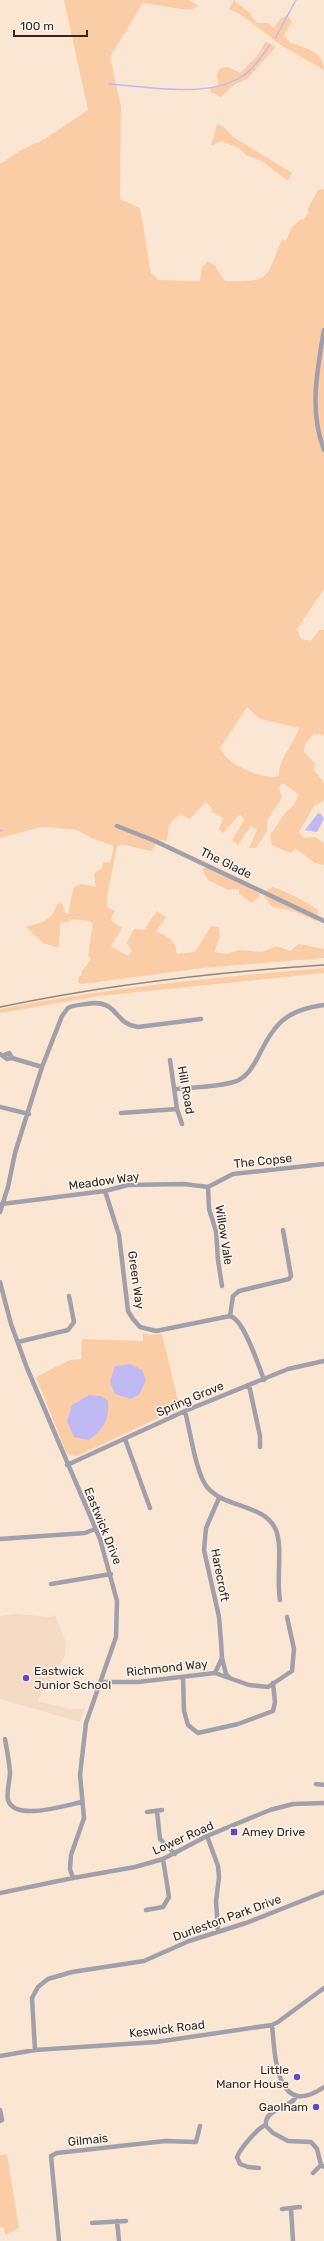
<svg xmlns="http://www.w3.org/2000/svg" width="324" height="2241" font-family="Rubik,sans-serif">
	<rect width="100%" height="100%" fill="#fbe6d4"/>
	<path fill="#f5dac4" d="M16,1614l34,3 5,-2 11,27 -1,14 -28,45 34,8h14l-5,13 -80,-23v-83z"/>
	<path fill="#fbcda7" fill-rule="evenodd" d="M64,0h125l10,6 -10,4 -46,-7 -33,54 11,50 -1,92 20,9 11,65 7,7 42,1 2,-14 6,-6 7,5 10,15c46,1 40,-1 57,-42l4,2 6,-14 9,-8 2,1 6,-8 -2,-2 11,-20 6,-1v400l-27,40 4,10 9,2 10,-11h4v105l-10,-1 -9,10 -1,8 11,11 -1,7 10,13v17l-10,6 -15,26 5,6 11,-1 9,6v22l-9,-2 -19,-14 -6,4 -18,-8 -2,-10 15,-22 8,-7 6,-11 -16,-12 -4,5 3,10 -15,23v10l-11,17h-7l8,-18 -6,-4 -13,19 -6,-5 12,-20 -4,-6 -17,19 -4,-4 4,-11 -11,-6 -1,-5 -5,-5 -16,17 -10,-5c-17,14 -8,11 -14,27l-7,-1 -8,11 -30,-7 -4,3 -10,49v11l8,4 -5,9 12,8 -11,18 17,10 4,-5 -5,-8 7,-14 13,1 -2,-2 12,-17 9,6 -10,15c13,4 19,8 21,22l18,-2 16,-26 8,1 1,10 -6,15 12,2 13,-4 23,2 15,-6 13,5 9,-7 25,5v9l-121,10 -121,16 -4,-1 1,-7h2l1,-5 9,-12 -3,-4 5,-31 -4,-3 -19,-2 -1,3 -9,1c1,9 -2,16 -1,25l-16,-5 -17,-16c17,-5 25,-5 31,-23l5,-1 3,10 4,1v-7l5,-20 8,-3 14,3 -2,-13 7,-6 3,-6 6,1 4,-17 -23,-8 -14,-8 -21,-2 -15,-1 -41,11v-674l21,-14 24,-11 43,-29zM247,707l13,12 39,9c-5,17 -21,31 -20,48 -17,4 -53,-12 -59,-28z
		M234,0l16,13 7,10h11l6,5 6,-9 7,-4 5,7 -8,14 7,7c13,4 33,9 33,27l-45,-26 -39,-30 -11,-5z
		M266,41l10,6 -29,32 -12,5 -14,13 -10,-5 -1,-4 8,-3 -1,-11 4,-6 7,-1 12,6 17,-17z
		M217,124l7,3 9,10 59,36 -4,8 -26,-20 -16,-6 -7,-7 -18,-7 -10,5z
		M206,867l53,26v4l-7,6 -13,-9v-5l-11,1 -20,-10 -6,-11z
		M273,887c16,6 31,13 45,23l-2,11 -20,-9 -25,-6 -7,-9 4,-8z
		M324,968v5l-225,23 -99,17v-4c107,-21 215,-32 324,-41z
		M143,1333l8,2 11,-1 18,74 -103,48 -10,-2 -31,-77 34,-17 11,-1 1,-20 61,2z
		M7,2154l12,74 -14,7 -1,-8h-4v-72z"/>
	<path fill="#c0b9f3" d="M318,813l3,1 3,5 -7,13 -12,-2z
		M130,1364l12,6 4,10 -7,15 -9,4 -15,-5 -5,-12 5,-16z
		M89,1395l12,1 7,5c2,18 -5,29 -19,39l-15,-3 -7,-16 5,-16z"/>
	<g fill="none" stroke-linecap="round" stroke-linejoin="round">
		<path stroke="#c0b9f3" stroke-width="1.5" d="M275,39l21,-39
			M109,84c40,3 102,15 135,-9 11,-7 18,-20 26,-30
			M0,830l2,1"/>
		<path stroke="#a1a0aa" stroke-width="4.5" d="M324,330c-7,41 -15,81 0,120
			M117,826l38,15 169,80
			M0,1054l7,5 5,-1 30,9
			M4,1055l5,-2 3,5
			M170,1060l7,49 5,15
			M176,1089c17,-2 48,-2 63,-9 9,-5 13,-13 18,-21 17,-34 27,-49 67,-54
			M0,1107l29,7
			M121,1113l56,-4
			M208,1187l1,22 7,22 2,29 4,26
			M105,1191l14,44 9,76 5,8 7,8 16,4 74,-15
			M2,1204l103,-13 23,-6 56,-1 24,3 25,-13 91,-10
			M0,1212l8,-25 7,-34 27,-86 20,-51 6,-8c5,-3 12,-3 18,-4 33,-6 27,20 52,23l63,-8
			M0,1282l11,42 16,44 73,171 17,62 -1,36 -30,86 -6,52 4,43 -13,37 -1,14 3,9
			M230,1316l3,-20 6,-5 50,-12 2,-3 -8,-46
			M230,1316c14,3 29,51 34,64
			M18,1342l50,-12 6,-8 -5,-26
			M249,1385l11,51v11
			M185,1411c5,19 11,63 22,76 18,22 57,16 69,43 7,18 0,49 4,70
			M125,1439l25,69
			M67,1465l118,-54 103,-42 36,-8
			M0,1539l85,-6 10,-4
			M51,1584l60,-10
			M222,1658l4,16 4,4
			M215,1673l7,-15 -1,-17 -2,-24 -15,-67 2,-22 13,-30
			M183,1677l1,34 4,14 10,8 40,-9 35,-13 2,-9 -2,-19
			M101,1682h37l77,-9 34,12 19,2 24,-16 2,-22 -7,-32
			M5,1739c2,11 4,22 5,33 0,7 -4,23 -2,28 7,22 58,5 74,2
			M316,1784l8,1
			M157,1811l3,28 15,15
			M147,1812l15,-2
			M207,1836l11,30 1,11 -3,24 2,31
			M0,1893l73,-15 62,-11 28,-8 44,-23 63,-26 23,-6 31,-1
			M146,1910l17,-3 6,-10 -6,-38
			M272,2025c3,31 4,95 52,62
			M35,2050l-3,-52 6,-11 10,-8 24,-7 72,-11 45,-20 57,-18 78,-31
			M0,2056l35,-6 121,-8 116,-17 6,-3 46,-34
			M296,2096c-4,13 -33,12 -30,30l7,7 15,8 23,1 6,7 4,16 3,2
			M0,2110l2,10 -2,1
			M259,2168l-11,-1 -8,-3 -3,-7c3,-8 21,-30 29,-32
			M313,2173l8,-8
			M291,2208l2,33
			M282,2209l18,-2
			M117,2221l2,20
			M92,2223l34,-2
			M59,2241l-8,-85 6,-3 108,-12 31,1 4,-16"/>
		<path stroke="#938578" stroke-width="1.5" d="M0,1007c106,-22 216,-35 324,-42"/>
	</g>
	<g fill="#6848c1" stroke="#fef6ef" stroke-width="1.5">
		<circle cx="26" cy="1678" r="4"/>
		<rect x="230" y="1828" width="8" height="8" rx="2"/>
		<circle cx="297" cy="2077" r="4"/>
		<circle cx="316" cy="2107" r="4"/>
	</g>
	<g text-anchor="middle" stroke-width="3" stroke-linejoin="round" paint-order="stroke">
		<g font-size="12" fill="#302821" stroke="#fef6ef">
			<text transform="translate(226 863) rotate(26)" y="4">The Glade</text>
			<text transform="translate(186 1090) rotate(80)" y="4">Hill Road</text>
			<text transform="translate(263 1161) rotate(-6)" y="4">The Copse</text>
			<text transform="translate(104 1181) rotate(-8)" y="4">Meadow Way</text>
			<text transform="translate(224 1235) rotate(81)" y="4">Willow Vale</text>
			<text transform="translate(136 1280) rotate(82)" y="4">Green Way</text>
			<text transform="translate(190 1399) rotate(-23)" y="4">Spring Grove</text>
			<text transform="translate(103 1526) rotate(68)" y="4">Eastwick Drive</text>
			<text transform="translate(220 1575) rotate(79)" y="4">Harecroft</text>
			<text transform="translate(167 1668) rotate(-6)" y="4">Richmond Way</text>
			<text transform="translate(183 1838) rotate(-24)" y="4">Lower Road</text>
			<text transform="translate(227 1918) rotate(-20)" y="4">Durleston Park Drive</text>
			<text transform="translate(167 2029) rotate(-7)" y="4">Keswick Road</text>
			<text transform="translate(88 2140) rotate(-6)" y="4">Gilmais</text>
		</g>
		<g font-size="12" fill="#302821" stroke="#fef6ef" text-anchor="start">
			<text x="34" y="1675">Eastwick<tspan x="34" dy="14">Junior School</tspan></text>
			<text x="242" y="1836">Amey Drive</text>
			<text x="289" y="2074" text-anchor="end">Little<tspan x="289" dy="14">Manor House</tspan></text>
			<text x="308" y="2111" text-anchor="end">Gaolham</text>
		</g>
	</g>
	<path d="M14 30v6h73v-6" fill="none" stroke="#302821" stroke-width="2"/>
	<text x="20" y="30" font-size="12" fill="#302821" stroke="#fef6ef" stroke-width="3" paint-order="stroke">100 m</text>
</svg>
